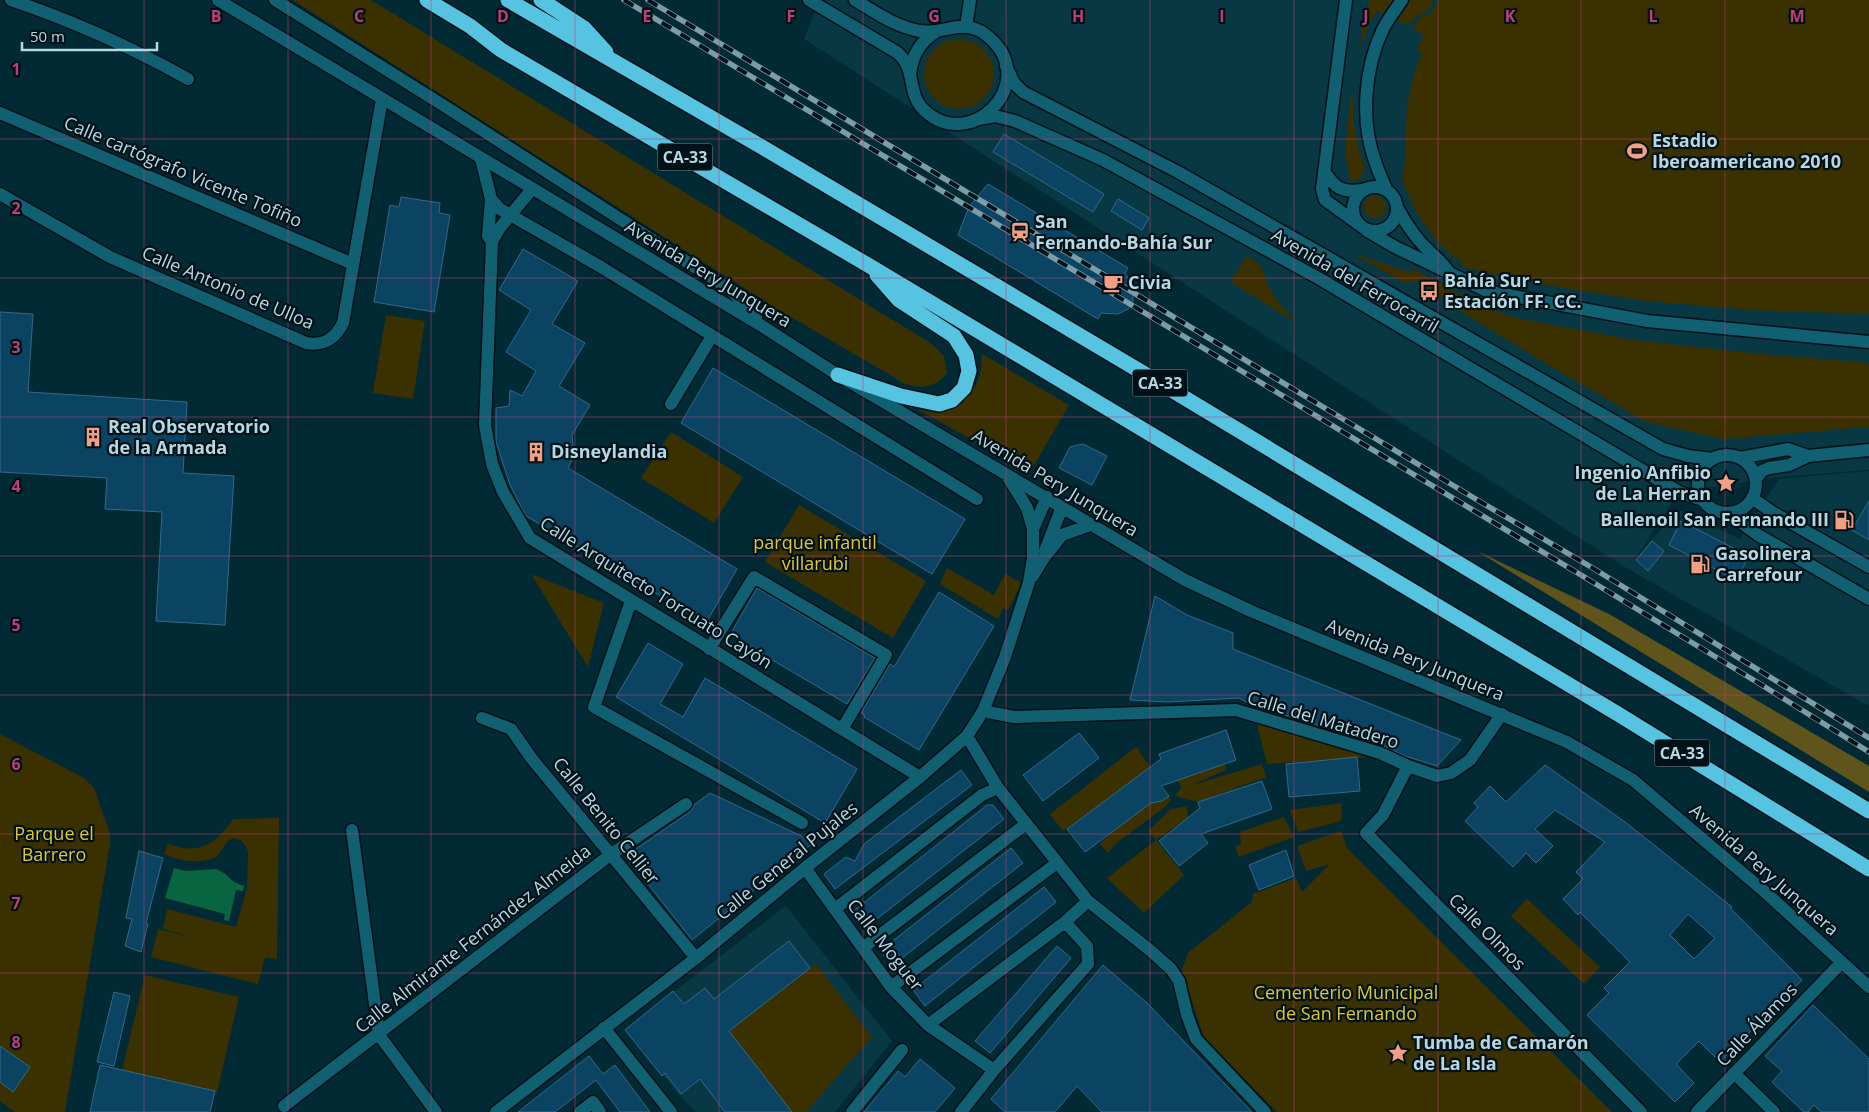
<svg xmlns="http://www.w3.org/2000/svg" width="1869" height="1112" font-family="'Open Sans',sans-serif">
	<rect width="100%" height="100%" fill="#022a34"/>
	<path fill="#073843" d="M819,0h1050v470l-92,7 -98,15 -46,70 45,-53 62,30 39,-60 90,-8v235l-241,-137 -824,-530z
		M786,906l106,135 -57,71h-139l-11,-10 -60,-73z"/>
	<path fill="#3b3100" d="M293,0h78l561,344 12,12 3,17c-11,15 -29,17 -45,9l-128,-75z
		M1370,0h64l-7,12 -10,4 -9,9 -31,-14 -8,13 -9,25 3,-30z
		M1439,0h430v314l-117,-4 -106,-9 -106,-17 -78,-17v-6l-9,-4 -19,-19 -19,-28 -13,-30 3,-21 2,-54 7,-32 8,-20 -6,-3 8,-15 -11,-6 7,-12 9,-2z
		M924 74a35 35 0 1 1 70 0a35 35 0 1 1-70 0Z
		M1352,85l2,39 4,24 7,19 -3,9 -4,5 -8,-1 -5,-28z
		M1364 207a11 11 0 1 1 22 0a11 11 0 1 1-22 0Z
		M1352,253l57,19 3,-4 68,37 36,13 112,21 112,13 129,11v64l-146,12 -77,-17 -101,-59 -80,-49 -48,-33 -13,2z
		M1247,256c19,10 15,17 24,35 7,12 16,21 26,32l-67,-41z
		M386,315l39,6 -12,78 -40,-6z
		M982,354l87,51 -39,67 -113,-63c29,8 51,-2 62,-32 3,-7 2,-15 3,-23z
		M671,432l72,45 -29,46 -73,-45z
		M799,505l127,76 -33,57 -128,-76z
		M947,568l47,27 11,-21 17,9 -14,27 -5,-2 -5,11 -58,-35z
		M531,574l73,29 -16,64z
		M1257,724l55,13 61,18 -5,2 -101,7z
		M0,734l84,44 10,10 16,45v11l-45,268h-50l-15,-11z
		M1136,747l14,19 -2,3 -85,62 -13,-17z
		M1225,764l1,6 -37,16 73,-22 4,13 -68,25 -23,-6 6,-8 -3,-8z
		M1169,796l2,4 -6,7 -50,37 -7,9 -8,-9c12,-11 36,-34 50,-41 8,-3 11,-1 19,-7z
		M1342,803l-1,18 -43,11 -8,-22z
		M1187,806l1,12 -32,22 28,35 -40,38 -37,-35 49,-38 -8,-9 23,-22z
		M1284,817l10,20 -55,20 -4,-10 6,-3 -1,-12z
		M279,818l-2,142 -12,-3 -7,27 -107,-27 7,-28 40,10 -35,-10 4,-20 69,18 11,-39 1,-35c-1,-5 -3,-10 -8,-13 -15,-8 -16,14 -26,18 -16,6 -35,3 -50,-4l4,-11c29,13 48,2 65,-24z
		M1341,831l6,17 265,264h-335l-67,-68 -7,-9 -21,-65 6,-17 64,-51 1,-8 43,-16 6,14 28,-28 -24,7 -9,-25z
		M1527,899l73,68 -16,17 -73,-68z
		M816,964l56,73 -66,75h-16l-61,-81z
		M145,975l94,22 -22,96 -95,-23z"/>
	<path fill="#5e541c" d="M1477,551l132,63 260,152v26z"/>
	<path fill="#08653f" d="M174,868l11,3 31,-2 8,4 10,9 10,4 -1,5 -7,-1 -7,31 -5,-1 1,-6 -60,-16z"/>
	<path fill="#0a4462" stroke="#346888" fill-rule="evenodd" d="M1004,134l100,60 -11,18 -100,-60z
		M988,184l140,84 -3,5 6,9 2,9v10l-5,8 -10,5 -17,-1 -3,6 -140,-84 11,-28z
		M401,197l39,6 -1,10 11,2 -16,97 -60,-10 16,-97 9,2z
		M1118,199l31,19 -7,12 -31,-19z
		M523,249l55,32 -26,43 33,19 -26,43 31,19 -18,30 2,21 -6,12 169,101 -31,54 -180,-107 -16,-31 -14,-43v-34l13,-2 1,-16 12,6 14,-25 -30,-19 25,-42 -32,-20z
		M0,312l33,2 -5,78 159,10 -4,71 51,3 -9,149 -69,-4 6,-109 -57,-3 2,-31 -107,-6z
		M713,368l252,151 -33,55 -251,-151z
		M1083,444l24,12 -15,29 -33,-17 11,-21z
		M1869,501v39l-17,-10z
		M1681,521l68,35 -10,19 -7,-3 -2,5 -61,-32z
		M1652,541l12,10 -16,20 -12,-11z
		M757,588l118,70 -28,46 -117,-69z
		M939,592l55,34 -75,124 -55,-33 1,-2 -4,-2 29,-49 4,3z
		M1155,596l32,19 46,18v16l228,91 -24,26 -32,-10 -23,-11 -132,-41 -11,-6 -71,4 -38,-2z
		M648,643l35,21 -23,40 23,13 22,-39 152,91 -32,54 -209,-126z
		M1226,730l10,30 -75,26 8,10 -7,5 -11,2 -66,49 -18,-23 94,-70 -2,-5z
		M1079,733l20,25 -56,43 -20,-26z
		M1357,757l3,34 -71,6 -3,-33z
		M1545,765l80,57 107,85 -2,1 72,72 -82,82 -21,-21 -23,23 18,19 -19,19 -88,-87 22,-22 -5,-5 26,-26 -50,-50 -2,3 -15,-16 20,-20 -7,-7 29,-30 -50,-32 -20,19 18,17 -17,17 -10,-10 -13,14 -48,-46 13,-14 -4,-4 16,-17 16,16zM1688,914l27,24 -21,21 -24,-24z
		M961,770l11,15 -137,104 -11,-15 22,-17 9,4 9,-17z
		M1262,781l10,28 -71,25 7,9 -29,23 -20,-25 41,-33 -2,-6z
		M710,793l104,49 -122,98 -66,-84 65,-45 3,-6z
		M987,805h6l11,14 -140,110 -13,-16z
		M1011,848l12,15 -131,103 -12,-15z
		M1286,850l8,26 -35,14 -10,-25z
		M139,851l24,7 -17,65 2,1 -7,28 -16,-6 7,-27 -6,-1z
		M1044,887l12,15 -131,104 -12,-16z
		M789,941l21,27 -81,63 63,81h-67l-25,-33 -19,15 -16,-21 -3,3 -37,-46 48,-39 11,13 21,-16 9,11z
		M1057,946l14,12 -81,95 -15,-12z
		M1103,965l44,38 105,109h-150l-25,-26 -22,26h-50l-14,-13z
		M114,992l16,4 -16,70 -17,-4z
		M1813,1005l56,54v53h-48l-7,-7 -6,7h-4l-32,-30 10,-11 -17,-15z
		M0,1046l30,21 -17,25 -13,-10z
		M589,1056l14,18 12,-9 35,47h-30l-24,-32 -41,32h-37z
		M920,1059l35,29 -20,24h-71l34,-41 7,6z
		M100,1065l115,26 -5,21h-120z"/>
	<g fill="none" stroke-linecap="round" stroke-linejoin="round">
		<defs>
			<path id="minor" d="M11,0c62,21 120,47 177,79
				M1346,0l-24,189 3,11 36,26
				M966,27l4,-27
				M0,113l353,151
				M481,159l10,40 -3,37 4,6
				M1324,171c11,17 18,22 38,19
				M1353 209a22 22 0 1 1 44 0a22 22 0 1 1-44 0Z
				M532,189l-33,40 -7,13 -7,183 7,39 11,28 27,46 390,239
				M1386,189c-3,-8 -7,-16 -10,-25 -16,-42 -12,-95 7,-135 5,-10 13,-20 19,-29
				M0,194l110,63 196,86c18,3 29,-4 37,-20l39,-224
				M491,199l9,10 101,58 376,232
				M1398,209c8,15 19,31 32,43 7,6 13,12 19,20
				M1366,230l29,17 92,44 160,30 222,21
				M671,404l41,-68
				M631,601l-37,106 208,116
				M709,649l45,-72 132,78 -44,74
				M983,711l31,6 222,-7 144,43 28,13 29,10 14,-3 19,-13 32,-46
				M482,718l29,11 21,30 164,199
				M1408,766l-25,49 -17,18 275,279
				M352,830l27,205 57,77
				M805,868l86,119 37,38 66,45
				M835,909l147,-114 16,-7
				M863,948l163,-124
				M891,987l166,-124
				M928,1025l137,-103
				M604,1028l67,84
				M1734,1073l40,39
				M284,1106l326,-251 76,-51
				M580,1112l13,-10 7,10
				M852,1112l50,-62
				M961,1112l33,-42 94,-106 -1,-18 -22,-24 23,-21"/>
			<path id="tertiary" d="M218,0l544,326 76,49 347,205 68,32 314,130 66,38 132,112 104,95
				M275,0l171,107 286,184 24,27
				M809,0l89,53c3,3 7,8 9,12 6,14 4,31 15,43 46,48 117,-23 70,-68 -26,-26 -45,-5 -72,-9 -24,-4 -45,-19 -65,-31
				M1006,66l8,17 9,9 155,80 485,277 25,7 25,3
				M910,75c2,-20 10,-33 27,-44
				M979,119l16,-3 20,5 88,39 217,119 359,213 24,8
				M1698 484a29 29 0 1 1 58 0a29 29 0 1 1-58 0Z
				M1740,458l48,-9 20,7
				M1008,477l19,31 6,21
				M1756,479l6,-8 7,-3 20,-3 19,-9 61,-6
				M1752,498l20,14 97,55
				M1728,513l30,22 111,64
				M1045,551l17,-44
				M1033,576l10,-17 19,-24 28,-10
				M967,736l31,52 90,113 63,50 20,18 8,12 8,34 9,24 69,73
				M496,1112l200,-154 109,-90 115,-91 47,-41 16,-25 22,-54 24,-75 4,-24v-29l14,-32
				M1697,1112l145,-150"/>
			<path id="motorway" d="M427,0l43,26 31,24 367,215 750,449 251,155
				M508,0l254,147 398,236 709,428
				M541,0l43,28 22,24
				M838,375l63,21 38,8 13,-4 12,-12 5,-17 -3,-16 -12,-19 -55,-36 -22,-25"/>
		</defs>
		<use href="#minor" stroke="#001117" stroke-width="15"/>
		<use href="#tertiary" stroke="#001117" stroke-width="15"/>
		<use href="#motorway" stroke="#001117" stroke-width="18"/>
		<use href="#minor" stroke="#116072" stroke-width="12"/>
		<use href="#tertiary" stroke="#116072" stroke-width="12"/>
		<use href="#motorway" stroke="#56c4e1" stroke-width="15"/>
		<defs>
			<path id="rail" d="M624,0l952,572 189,115 104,65
				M648,0l831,501 112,66 278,171"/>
		</defs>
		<use href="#rail" stroke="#7a9da8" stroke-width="5.5"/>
		<use href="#rail" stroke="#001117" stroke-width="4" stroke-dasharray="11" stroke-linecap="butt"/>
	</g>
	<path fill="none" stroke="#c03e76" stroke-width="1" stroke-opacity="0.55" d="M144,0v1112M288,0v1112M431,0v1112M575,0v1112M719,0v1112M863,0v1112M1006,0v1112M1150,0v1112M1294,0v1112M1438,0v1112M1581,0v1112M1725,0v1112M0,139h1869M0,278h1869M0,417h1869M0,556h1869M0,695h1869M0,834h1869M0,973h1869"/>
	<defs>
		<symbol id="stadium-bare" viewBox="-9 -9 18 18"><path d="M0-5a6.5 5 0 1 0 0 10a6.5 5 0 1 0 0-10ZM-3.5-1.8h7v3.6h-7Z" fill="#f39f84" stroke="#001117" stroke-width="2.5" paint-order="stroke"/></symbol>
		<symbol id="station-bare" viewBox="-9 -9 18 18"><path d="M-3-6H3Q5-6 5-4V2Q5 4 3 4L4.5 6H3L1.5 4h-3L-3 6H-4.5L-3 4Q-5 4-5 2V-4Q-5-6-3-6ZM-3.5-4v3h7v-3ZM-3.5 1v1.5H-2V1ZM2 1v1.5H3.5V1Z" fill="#f39f84" stroke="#001117" stroke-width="2.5" paint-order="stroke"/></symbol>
		<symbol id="cafe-bare" viewBox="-9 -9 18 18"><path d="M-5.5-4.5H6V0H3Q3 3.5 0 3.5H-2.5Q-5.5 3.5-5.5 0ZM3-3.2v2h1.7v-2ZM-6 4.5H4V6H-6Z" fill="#f39f84" stroke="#001117" stroke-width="2.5" paint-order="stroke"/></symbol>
		<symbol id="bus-bare" viewBox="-9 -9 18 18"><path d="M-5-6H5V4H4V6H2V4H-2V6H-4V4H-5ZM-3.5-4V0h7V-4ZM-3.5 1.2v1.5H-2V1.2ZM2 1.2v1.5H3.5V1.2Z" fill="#f39f84" stroke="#001117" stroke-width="2.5" paint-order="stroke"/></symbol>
		<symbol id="building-bare" viewBox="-9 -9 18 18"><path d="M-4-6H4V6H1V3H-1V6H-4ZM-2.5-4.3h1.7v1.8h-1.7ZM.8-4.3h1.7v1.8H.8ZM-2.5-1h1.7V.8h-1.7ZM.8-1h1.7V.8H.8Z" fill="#f39f84" stroke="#001117" stroke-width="2.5" paint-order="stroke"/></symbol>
		<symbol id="sight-bare" viewBox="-9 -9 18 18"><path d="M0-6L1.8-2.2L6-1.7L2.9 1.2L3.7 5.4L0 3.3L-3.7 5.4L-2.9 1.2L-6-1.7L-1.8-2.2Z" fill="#f39f84" stroke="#001117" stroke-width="2.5" paint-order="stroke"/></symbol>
		<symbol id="fuel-bare" viewBox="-9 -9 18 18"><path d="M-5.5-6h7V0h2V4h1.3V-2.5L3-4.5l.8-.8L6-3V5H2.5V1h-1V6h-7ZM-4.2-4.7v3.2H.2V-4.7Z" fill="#f39f84" stroke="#001117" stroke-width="2.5" paint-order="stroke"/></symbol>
	</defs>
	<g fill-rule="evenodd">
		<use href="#stadium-bare" x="1623" y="137" width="28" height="28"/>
		<use href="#station-bare" x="1006" y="218" width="28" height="28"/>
		<use href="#cafe-bare" x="1099" y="269" width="28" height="28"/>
		<use href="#bus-bare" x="1415" y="277" width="28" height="28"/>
		<use href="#building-bare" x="79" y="423" width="28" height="28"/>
		<use href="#building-bare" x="522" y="438" width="28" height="28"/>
		<use href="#sight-bare" x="1712" y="469" width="28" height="28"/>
		<use href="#fuel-bare" x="1830" y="506" width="28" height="28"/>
		<use href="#fuel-bare" x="1686" y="550" width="28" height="28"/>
		<use href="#sight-bare" x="1384" y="1039" width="28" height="28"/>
	</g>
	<g text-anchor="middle" stroke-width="4.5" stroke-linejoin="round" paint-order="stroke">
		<g fill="#001117" stroke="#809ca6" stroke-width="1">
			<rect x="657.5" y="143.5" width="55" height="27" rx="4"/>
			<rect x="1132.5" y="369.5" width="55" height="27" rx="4"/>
			<rect x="1654.5" y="739.5" width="55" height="27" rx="4"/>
		</g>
		<g font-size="16" font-weight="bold" fill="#b7d8e3">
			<text x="685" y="163">CA-33</text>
			<text x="1160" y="389">CA-33</text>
			<text x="1682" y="759">CA-33</text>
		</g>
		<g font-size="18" font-weight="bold" fill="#b7d8e3" stroke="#001117" text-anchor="start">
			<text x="1652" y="147">Estadio<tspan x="1652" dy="21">Iberoamericano 2010</tspan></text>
			<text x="1035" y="228">San<tspan x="1035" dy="21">Fernando-Bahía Sur</tspan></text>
			<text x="1444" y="287">Bahía Sur -<tspan x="1444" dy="21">Estación FF. CC.</tspan></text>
			<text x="1128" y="289">Civia</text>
			<text x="108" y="433">Real Observatorio<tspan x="108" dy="21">de la Armada</tspan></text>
			<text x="551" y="458">Disneylandia</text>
			<text x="1711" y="479" text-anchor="end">Ingenio Anfibio<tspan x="1711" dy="21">de La Herran</tspan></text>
			<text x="1829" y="526" text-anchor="end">Ballenoil San Fernando III</text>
			<text x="1715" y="560">Gasolinera<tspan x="1715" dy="21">Carrefour</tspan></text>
			<text x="1413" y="1049">Tumba de Camarón<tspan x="1413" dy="21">de La Isla</tspan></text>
		</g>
		<g font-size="18" fill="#b7d8e3" stroke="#001117">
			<text transform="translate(183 172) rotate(23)" y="6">Calle cartógrafo Vicente Tofiño</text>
			<text transform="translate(708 274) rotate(31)" y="6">Avenida Pery Junquera</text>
			<text transform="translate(1355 281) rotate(30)" y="6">Avenida del Ferrocarril</text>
			<text transform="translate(228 288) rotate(23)" y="6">Calle Antonio de Ulloa</text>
			<text transform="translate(1055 483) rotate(31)" y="6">Avenida Pery Junquera</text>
			<text transform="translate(656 593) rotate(32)" y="6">Calle Arquitecto Torcuato Cayón</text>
			<text transform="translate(1415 660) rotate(22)" y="6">Avenida Pery Junquera</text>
			<text transform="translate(1323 720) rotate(17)" y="6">Calle del Matadero</text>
			<text transform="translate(606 821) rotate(51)" y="6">Calle Benito Cellier</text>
			<text transform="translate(787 861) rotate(-39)" y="6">Calle General Pujales</text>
			<text transform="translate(1764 870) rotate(41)" y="6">Avenida Pery Junquera</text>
			<text transform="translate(1487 932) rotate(45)" y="6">Calle Olmos</text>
			<text transform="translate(473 939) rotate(-38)" y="6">Calle Almirante Fernández Almeida</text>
			<text transform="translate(885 945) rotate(52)" y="6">Calle Moguer</text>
			<text transform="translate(1757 1025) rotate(-46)" y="6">Calle Álamos</text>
		</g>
		<g font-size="18" fill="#e1c735" stroke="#001117">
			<text x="815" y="549">parque infantil<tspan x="815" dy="21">villarubi</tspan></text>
			<text x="54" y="840">Parque el<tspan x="54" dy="21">Barrero</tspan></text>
			<text x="1346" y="999">Cementerio Municipal<tspan x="1346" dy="21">de San Fernando</tspan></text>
		</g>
	</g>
	<g font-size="16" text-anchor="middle" font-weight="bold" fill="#c03e76" stroke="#001117" stroke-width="4.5" stroke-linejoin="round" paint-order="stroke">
		<text x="216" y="22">B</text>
		<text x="359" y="22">C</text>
		<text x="503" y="22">D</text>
		<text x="647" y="22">E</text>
		<text x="791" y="22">F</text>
		<text x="934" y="22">G</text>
		<text x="1078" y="22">H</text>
		<text x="1222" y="22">I</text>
		<text x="1366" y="22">J</text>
		<text x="1510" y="22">K</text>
		<text x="1653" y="22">L</text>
		<text x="1797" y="22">M</text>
		<text x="16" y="75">1</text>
		<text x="16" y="214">2</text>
		<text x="16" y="353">3</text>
		<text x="16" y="492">4</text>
		<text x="16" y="631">5</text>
		<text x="16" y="770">6</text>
		<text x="16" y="909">7</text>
		<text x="16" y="1048">8</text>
	</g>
	<path d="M22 42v8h135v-8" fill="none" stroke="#b7d8e3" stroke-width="2.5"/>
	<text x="30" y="42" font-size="15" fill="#b7d8e3" stroke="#001117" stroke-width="4" paint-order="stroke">50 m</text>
</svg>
